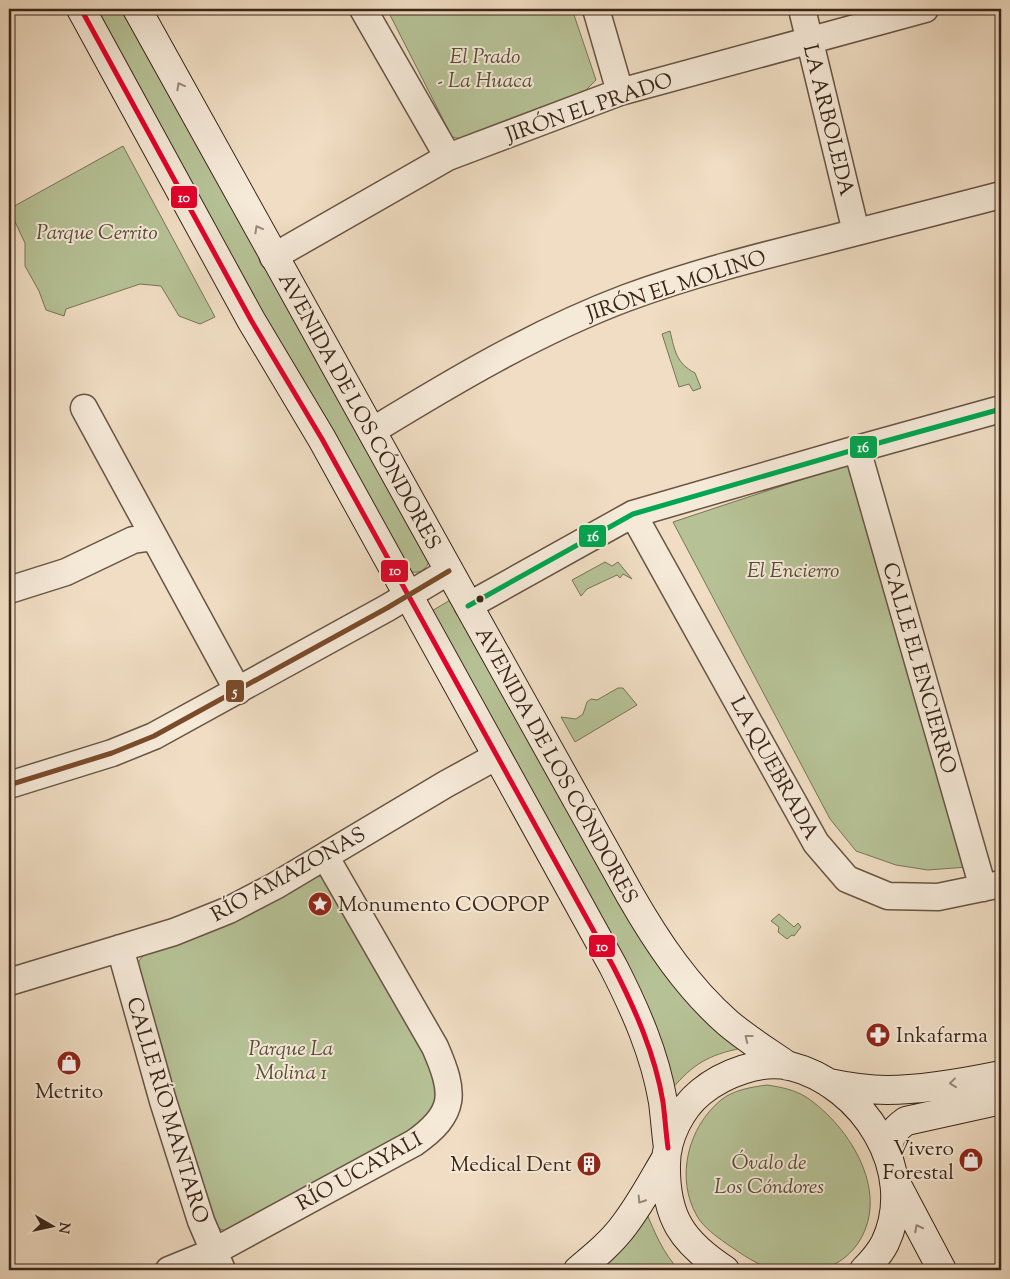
<svg xmlns="http://www.w3.org/2000/svg" width="1010" height="1279" font-family="'Sorts Mill Goudy',serif">
	<rect width="100%" height="100%" fill="#f0ddc3"/>
	<filter id="stains"><feTurbulence type="fractalNoise" baseFrequency=".004" numOctaves="4"/><feColorMatrix values="0 0 0 0 .2 0 0 0 0 .09 0 0 0 0 .02 0 0 0 .5 -.17"/></filter>
	<radialGradient id="worn" r=".72"><stop offset=".6" stop-color="#630" stop-opacity="0"/><stop offset="1" stop-color="#630" stop-opacity=".3"/></radialGradient>
	<path fill="#b6c296" stroke="#787458" d="M94,9h29l304,546 2,7c-5,9 -9,11 -18,10l-180,-315z
		M387,9h185l24,71 -10,10 -120,50 -14,-3z
		M123,146l92,171 -15,7 -21,-8 -18,-30 -21,-2 -74,25 -2,7 -18,-6 -7,-19 -14,-25v-23l-16,-34z
		M670,331c5,20 6,32 25,42l6,15 -8,3 -4,-7 -10,3 -17,-53z
		M848,464l119,403 -39,3 -32,-5 -40,-14 -26,-32 -157,-297z
		M605,562l7,4 6,-4 14,17 -9,-5 -3,4 -3,-3 -30,14 -6,7 -9,-16z
		M452,599l194,348 21,31 32,33 43,37c-34,7 -49,16 -71,42l-7,-40 -10,-28 -14,-32 -210,-378z
		M618,688h5l14,17 -62,37 -14,-25 15,2 7,-5 4,-12 4,-3 6,1z
		M321,876l7,4 102,182 10,32 -20,33 -194,104 -6,-2 -8,-9 -74,-250 1,-9 6,-8 168,-76z
		M779,914l15,13 4,-4 3,4 -7,9 -2,-1 -5,4 -9,-7 1,-5 -8,-6z
		M767,1085c14,2 28,5 39,12 45,30 87,99 50,149 -18,22 -33,24 -60,24 -6,0 -13,1 -19,0 -18,-3 -35,-16 -50,-26 -11,-8 -23,-16 -30,-28 -22,-38 -9,-89 24,-116 12,-10 31,-13 46,-15z
		M646,1212c9,21 17,41 33,58h-83z"/>
	<g fill="none" stroke-linecap="round" stroke-linejoin="round">
		<defs>
			<path id="street" d="M363,9l85,148
				M596,9l24,83
				M802,9l54,223
				M273,257l175,-100 172,-65 305,-83
				M84,408l154,283
				M372,431c82,-50 164,-99 254,-133 65,-24 132,-41 200,-58 58,-15 117,-30 175,-45
				M857,449l126,439
				M633,514l183,329 31,36 41,17 50,1 63,-13
				M9,590l57,-18 67,-32 21,-3
				M468,606l165,-92 224,-65 144,-40
				M9,785l103,-32 42,-17 233,-128 62,-37
				M120,948l43,153 38,120 21,49
				M9,982l165,-50 55,-22 46,-24 171,-102 51,-28
				M169,1270l44,-18 201,-109c43,-30 41,-50 21,-96l-110,-191"/>
			<path id="secondary" d="M81,9l170,311 71,119 291,527c22,43 42,88 50,136 2,16 3,31 5,46
				M137,9c164,295 328,591 493,886 27,47 57,92 98,128 19,16 40,29 60,43
				M829,1083c19,4 38,7 58,7 34,0 80,-8 114,-15
				M887,1153c3,-17 5,-22 19,-32l95,-21
				M896,1183l46,87
				M578,1270c17,-14 34,-28 47,-46 16,-21 28,-44 41,-66
				M725,1270c-43,-28 -60,-53 -59,-106 0,-26 15,-56 35,-72 22,-18 60,-33 89,-26 73,18 129,105 95,177 -5,10 -13,19 -21,27"/>
		</defs>
		<use href="#street" stroke="#685444" stroke-width="29"/>
		<use href="#secondary" stroke="#3a2619" stroke-width="30"/>
		<use href="#street" stroke="#f5e9d8" stroke-width="26"/>
		<use href="#secondary" stroke="#f5e9d8" stroke-width="28"/>
		<defs>
			<path id="bus-1" d="M81,9l170,311 71,119 291,527c22,43 42,88 50,136 2,16 3,31 5,46"/>
			<path id="bus-2" d="M468,606l165,-92 224,-65 144,-40"/>
			<path id="bus-3" d="M9,785l103,-32 42,-17 233,-128 62,-37"/>
		</defs>
		<use href="#bus-1" stroke="#f5e9d8" stroke-width="9"/>
		<use href="#bus-2" stroke="#f5e9d8" stroke-width="9"/>
		<use href="#bus-3" stroke="#f5e9d8" stroke-width="9"/>
		<use href="#bus-1" stroke="#e4002b" stroke-width="5"/>
		<use href="#bus-2" stroke="#00a651" stroke-width="5"/>
		<use href="#bus-3" stroke="#7a4b2a" stroke-width="5"/>
	</g>
	<defs><path id="oneway-chevron" d="M-2-3.5L2.5 0L-2 3.5" fill="none" stroke-width="1.6" stroke-linecap="round" stroke-linejoin="round" transform="scale(1.25)"/></defs>
	<g stroke="#988878">
		<use href="#oneway-chevron" transform="translate(180 86) rotate(-119)"/>
		<use href="#oneway-chevron" transform="translate(258 229) rotate(-119)"/>
		<use href="#oneway-chevron" transform="translate(748 1038) rotate(-142)"/>
		<use href="#oneway-chevron" transform="translate(953 1083) rotate(173)"/>
		<use href="#oneway-chevron" transform="translate(641 1200) rotate(123)"/>
		<use href="#oneway-chevron" transform="translate(918 1228) rotate(-117)"/>
	</g>
	<defs>
		<symbol id="sight-disc" viewBox="-11 -11 22 22"><circle r="9.5" fill="#8f2418" stroke="#f5e9d8"/><path d="M0-6L1.8-2.2L6-1.7L2.9 1.2L3.7 5.4L0 3.3L-3.7 5.4L-2.9 1.2L-6-1.7L-1.8-2.2Z" fill="#fff"/></symbol>
		<symbol id="pharmacy-disc" viewBox="-11 -11 22 22"><circle r="9.5" fill="#8f2418" stroke="#f5e9d8"/><path d="M-2-6h4v4h4v4h-4v4h-4v-4h-4v-4h4Z" fill="#fff"/></symbol>
		<symbol id="shop-disc" viewBox="-11 -11 22 22"><circle r="9.5" fill="#8f2418" stroke="#f5e9d8"/><path d="M-5-2.5h2.3a2.7 3.5 0 0 1 5.4 0H5L5.5 6h-11ZM-1.5-2.5h3a1.5 2.3 0 0 0-3 0Z" fill="#fff"/></symbol>
		<symbol id="building-disc" viewBox="-11 -11 22 22"><circle r="9.5" fill="#8f2418" stroke="#f5e9d8"/><path d="M-4-6H4V6H1V3H-1V6H-4ZM-2.5-4.3h1.7v1.8h-1.7ZM.8-4.3h1.7v1.8H.8ZM-2.5-1h1.7V.8h-1.7ZM.8-1h1.7V.8H.8Z" fill="#fff"/></symbol>
	</defs>
	<g fill-rule="evenodd">
		<use href="#sight-disc" x="306" y="890" width="28" height="28"/>
		<use href="#pharmacy-disc" x="864" y="1021" width="28" height="28"/>
		<use href="#shop-disc" x="55" y="1049" width="28" height="28"/>
		<use href="#shop-disc" x="957" y="1146" width="28" height="28"/>
		<use href="#building-disc" x="575" y="1150" width="28" height="28"/>
	</g>
	<circle fill="#3a2619" stroke="#f5e9d8" stroke-width="2" cx="480" cy="599" r="4.5"/>
	<g text-anchor="middle" stroke-width="4" stroke-linejoin="round" paint-order="stroke">
		<g font-size="21" font-style="italic" fill="#594d38" stroke="#f5e9d8">
			<text x="485" y="63">El Prado<tspan x="485" dy="24">- La Huaca</tspan></text>
			<text x="97" y="239">Parque Cerrito</text>
			<text x="793" y="577">El Encierro</text>
			<text x="291" y="1055">Parque La<tspan x="291" dy="24">Molina 1</tspan></text>
			<text x="769" y="1169">Óvalo de<tspan x="769" dy="24">Los Cóndores</tspan></text>
		</g>
		<g font-size="21" fill="#3a2619" stroke="#f5e9d8">
			<text transform="translate(589 107) rotate(-19)" y="7">JIRÓN EL PRADO</text>
			<text transform="translate(829 120) rotate(76)" y="7">LA ARBOLEDA</text>
			<text transform="translate(676 285) rotate(-18)" y="7">JIRÓN EL MOLINO</text>
			<text transform="translate(360 411) rotate(61)" y="7">AVENIDA DE LOS CÓNDORES</text>
			<text transform="translate(920 668) rotate(74)" y="7">CALLE EL ENCIERRO</text>
			<text transform="translate(557 765) rotate(61)" y="7">AVENIDA DE LOS CÓNDORES</text>
			<text transform="translate(775 768) rotate(61)" y="7">LA QUEBRADA</text>
			<text transform="translate(288 874) rotate(-29)" y="7">RÍO AMAZONAS</text>
			<text transform="translate(168 1110) rotate(73)" y="7">CALLE RÍO MANTARO</text>
			<text transform="translate(359 1171) rotate(-29)" y="7">RÍO UCAYALI</text>
		</g>
		<g font-size="21" fill="#3a2619" stroke="#f5e9d8" text-anchor="start">
			<text x="338" y="911">Monumento COOPOP</text>
			<text x="896" y="1042">Inkafarma</text>
			<text x="69" y="1098" text-anchor="middle">Metrito</text>
			<text x="954" y="1155" text-anchor="end">Vivero<tspan x="954" dy="24">Forestal</tspan></text>
			<text x="572" y="1171" text-anchor="end">Medical Dent</text>
		</g>
	</g>
	<g stroke="#f5e9d8" stroke-width="2">
		<rect x="170" y="185" width="28" height="24" rx="5" fill="#e4002b"/>
		<rect x="849" y="435" width="29" height="24" rx="5" fill="#00a651"/>
		<rect x="578" y="524" width="29" height="24" rx="5" fill="#00a651"/>
		<rect x="380" y="559" width="29" height="24" rx="5" fill="#e4002b"/>
		<rect x="225" y="679" width="20" height="24" rx="5" fill="#7a4b2a"/>
		<rect x="588" y="934" width="28" height="24" rx="5" fill="#e4002b"/>
	</g>
	<g font-size="14" text-anchor="middle" font-weight="bold" fill="#fff">
		<text x="184" y="202">10</text>
		<text x="863" y="452">16</text>
		<text x="593" y="541">16</text>
		<text x="395" y="575">10</text>
		<text x="235" y="696">5</text>
		<text x="602" y="951">10</text>
	</g>
	<rect width="1010" height="1279" fill="none" stroke="#f0ddc3" stroke-width="30"/>
	<rect x="10" y="10" width="990" height="1259" fill="none" stroke="#3a2619" stroke-width="2.5"/>
	<rect x="15" y="15" width="980" height="1249" fill="none" stroke="#3a2619"/>
	<g transform="translate(52 1226) rotate(99)" stroke="#f5e9d8" stroke-width="4" paint-order="stroke">
	<path d="M0-4L9 19L0 12L-9 19Z" fill="#3a2619"/>
	<text y="-8" font-size="14" font-weight="bold" text-anchor="middle" fill="#3a2619">N</text>
	</g>
	<rect width="100%" height="100%" filter="url(#stains)"/>
	<rect width="100%" height="100%" fill="url(#worn)"/>
</svg>
